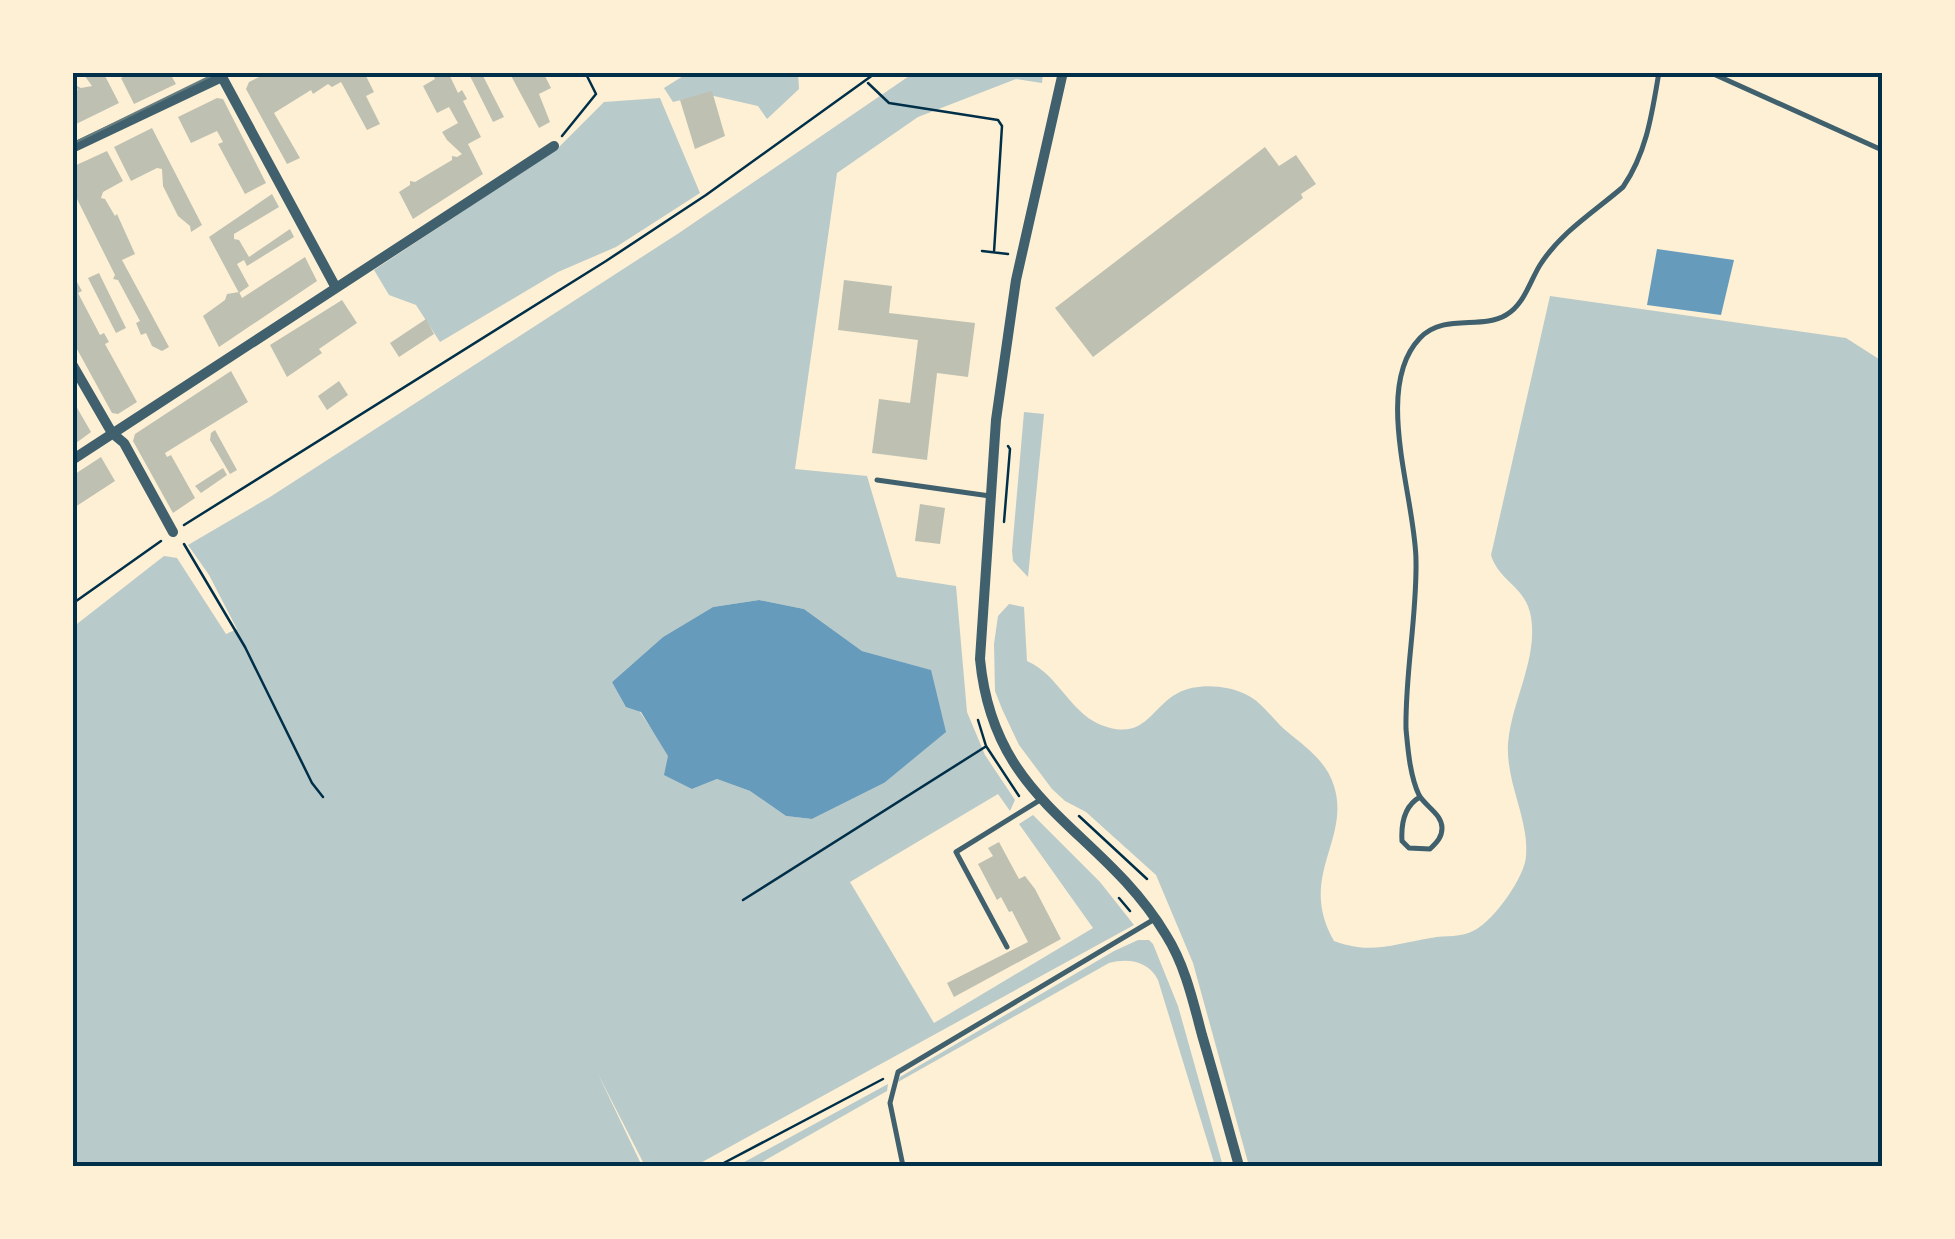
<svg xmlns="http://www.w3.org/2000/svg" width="1955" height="1239" font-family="'Source Sans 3',sans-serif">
	<rect width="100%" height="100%" fill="#fdf0d5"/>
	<path fill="#b9caca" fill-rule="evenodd" d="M798,72l1,17 -32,30 -9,-13 -53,-12 -32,8 -9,-14 24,-15z
		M915,72l128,1 -1,10 -26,-4 -98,38 -81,56 -42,296 72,7 30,101 59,9 11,126 18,43 30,45 -5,11 -12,-17 -148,88 84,141 159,-95 -74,-104 14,-9 67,67 34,43 -439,241h-50l-47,-92 44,92h-569v-539l91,-71 13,2 49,76 11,-5 -28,-54 -21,-30 82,-48 409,-264zM759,600l45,9 58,42 68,19 -46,113 -72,36 -26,-3 -36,-25 -33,-12 -25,10 -52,-77 -28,-30 51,-45 50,-30z
		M660,98l40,95 -84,54 -58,25 -118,70 -24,-37 -27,-10 -15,-25 183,-121 47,-47z
		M1550,296l296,42 36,23v805h-633l-56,-203 -37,-88 -70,-63 -21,-11 -13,-12 -33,-44 -17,-36 -7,-18 -1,-47 4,-28 11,-12 15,3 3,54c33,14 44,56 80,66 39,12 45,-21 71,-34 19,-10 48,-8 67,1 16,7 26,23 39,35 20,17 42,31 50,57 17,54 -37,91 0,155 38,14 59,3 97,-3 15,-3 30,0 44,-8 19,-10 50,-53 51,-74 3,-38 -20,-72 -18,-112 3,-42 30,-84 23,-127 -5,-31 -32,-35 -40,-62z
		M1024,412l20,2 -16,163 -15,-16 -1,-10z
		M1138,940h11l4,4 25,62 45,160h-8l-57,-186c-10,-19 -29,-22 -49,-17l-211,119 2,-5 214,-126z
		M888,1084l-1,7 -132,75h-18z"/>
	<path fill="#669bbc" d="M1657,249l77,11 -13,55 -74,-10z
		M759,600l45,9 58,42 69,19 15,62 -62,51 -72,36 -26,-3 -36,-25 -33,-12 -25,10 -28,-14 4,-19 -27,-44 -15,-5 -14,-25 51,-45 50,-30z"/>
	<path fill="#bec0b2" d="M82,72h21l16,31 -47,23v-33l6,-3 -3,-5 6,3 11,-2z
		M133,72h48l-9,5 4,7 -42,20 -13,-26z
		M269,72h95l10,20 -8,4 14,28 -13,6 -26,-48 -9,5 -4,-3 -15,10 -2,-4 -37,23 26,45 -13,6 -41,-75 3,-7z
		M432,72h16l10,21 4,-3 5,9 -4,2 18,36 -13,7 15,30 -70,45 -14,-27 11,-7v-4l5,1 37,-22v-4l5,1 5,-3 -15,-14 -5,-8 16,-9 -9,-16 -12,6 -14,-27 12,-7z
		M472,72h9l23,45 -11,5 -24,-48z
		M509,72h34l8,16 -12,6 11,28 -11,6z
		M712,91l13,45 -30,13 -15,-49z
		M217,98l6,1 43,84 -21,11 -27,-50 5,-2 -6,-11 -26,12 -13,-26z
		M152,128l50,97 -11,7 -1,-6 -12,-10 -15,-30 -1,-17 -5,-1 -26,13 -17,-34z
		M1265,147l14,19 17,-11 20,29 -15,10 2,4 -210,159 -38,-49z
		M107,151l16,30 -20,11 -2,6 4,1 10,17 2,-2 18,40 -13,6 47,87 -7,4 -10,-5 -6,-13 -5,2 -5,-12 4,-2 -22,-41 -5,-1 2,-4 -38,-76h-5v-32z
		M272,194l7,13 -45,27v5l5,1 10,17 41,-28 4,8 -47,29 -3,-6 -7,4 12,22 -10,7 -30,-56z
		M305,257l12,24 -98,66 -16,-31 22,-16 2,-6 12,-2 3,6z
		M99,273l27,55 -10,5 -28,-55z
		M844,280l48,6 -3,27 86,10 -7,54 -31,-4 -10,87 -55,-7 7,-54 31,4 8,-63 -80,-10z
		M77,282l5,9 -4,2 22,42 4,-2 5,9 -4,2 32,58 -19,12 -6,-1 -40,-73v-55z
		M342,300l15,23 -38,26 3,4 -35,24 -17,-32z
		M426,319l8,15 -35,23 -9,-14z
		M231,371l17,31 -83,51 2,4 4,-2 24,43 -22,15 -40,-72 2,-7z
		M339,381l9,14 -21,15 -9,-14z
		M72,399l19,33 -19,14z
		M215,430l22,40 -7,4 -20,-34 1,-7z
		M101,457l14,24 -43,28v-33z
		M223,468l4,7 -26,18 -6,-7z
		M920,504l25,4 -5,36 -25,-3z
		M999,842l20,37 6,-3 10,13 26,50 -107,58 -7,-14 81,-41 -16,-31 -3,1 -8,-15 -4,3 -19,-36 15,-8 -5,-8z"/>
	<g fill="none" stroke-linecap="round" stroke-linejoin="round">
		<path stroke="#003049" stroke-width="2.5" d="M868,83l21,20 109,17 4,6 -8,126
			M562,136l34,-42 -11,-22
			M982,251l26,3
			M1004,522l6,-73 -2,-3
			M184,525l422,-264 100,-66 171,-123
			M184,544l61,103 67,136 11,14
			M72,604l89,-63
			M978,720l8,26 33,50
			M1079,816l68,63
			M1119,898l11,13
			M743,900l242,-153
			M718,1166l165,-87"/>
		<path stroke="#3f606c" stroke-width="5" d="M1709,72l173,78
			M877,480l113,16
			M1420,797c-16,9 -19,27 -18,44l7,7 21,1c6,-6 12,-11 12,-21 0,-14 -17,-22 -23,-33 -9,-19 -11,-45 -13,-66 -1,-56 11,-112 10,-168 0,-61 -44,-173 4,-223 24,-25 61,-8 86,-23 18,-10 24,-34 34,-50 21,-33 54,-53 83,-78 24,-35 29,-74 36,-115
			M1007,947l-51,-95 84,-52
			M903,1166l-13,-63 8,-31 255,-152"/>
		<path stroke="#3f606c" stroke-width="10" d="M1063,72l-47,208 -20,140 -16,239c14,147 120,167 186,276 19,30 27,66 36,100 13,44 25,88 37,131
			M72,148l150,-71 113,209
			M72,364l40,69 12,10 49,89
			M72,460l482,-314"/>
		<path stroke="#657d81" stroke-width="2.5" d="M72,144l147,-72"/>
	</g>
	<rect width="1955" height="1239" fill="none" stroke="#fdf0d5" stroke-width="150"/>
	<rect x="75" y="75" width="1805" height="1089" fill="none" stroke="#003049" stroke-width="4"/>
</svg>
